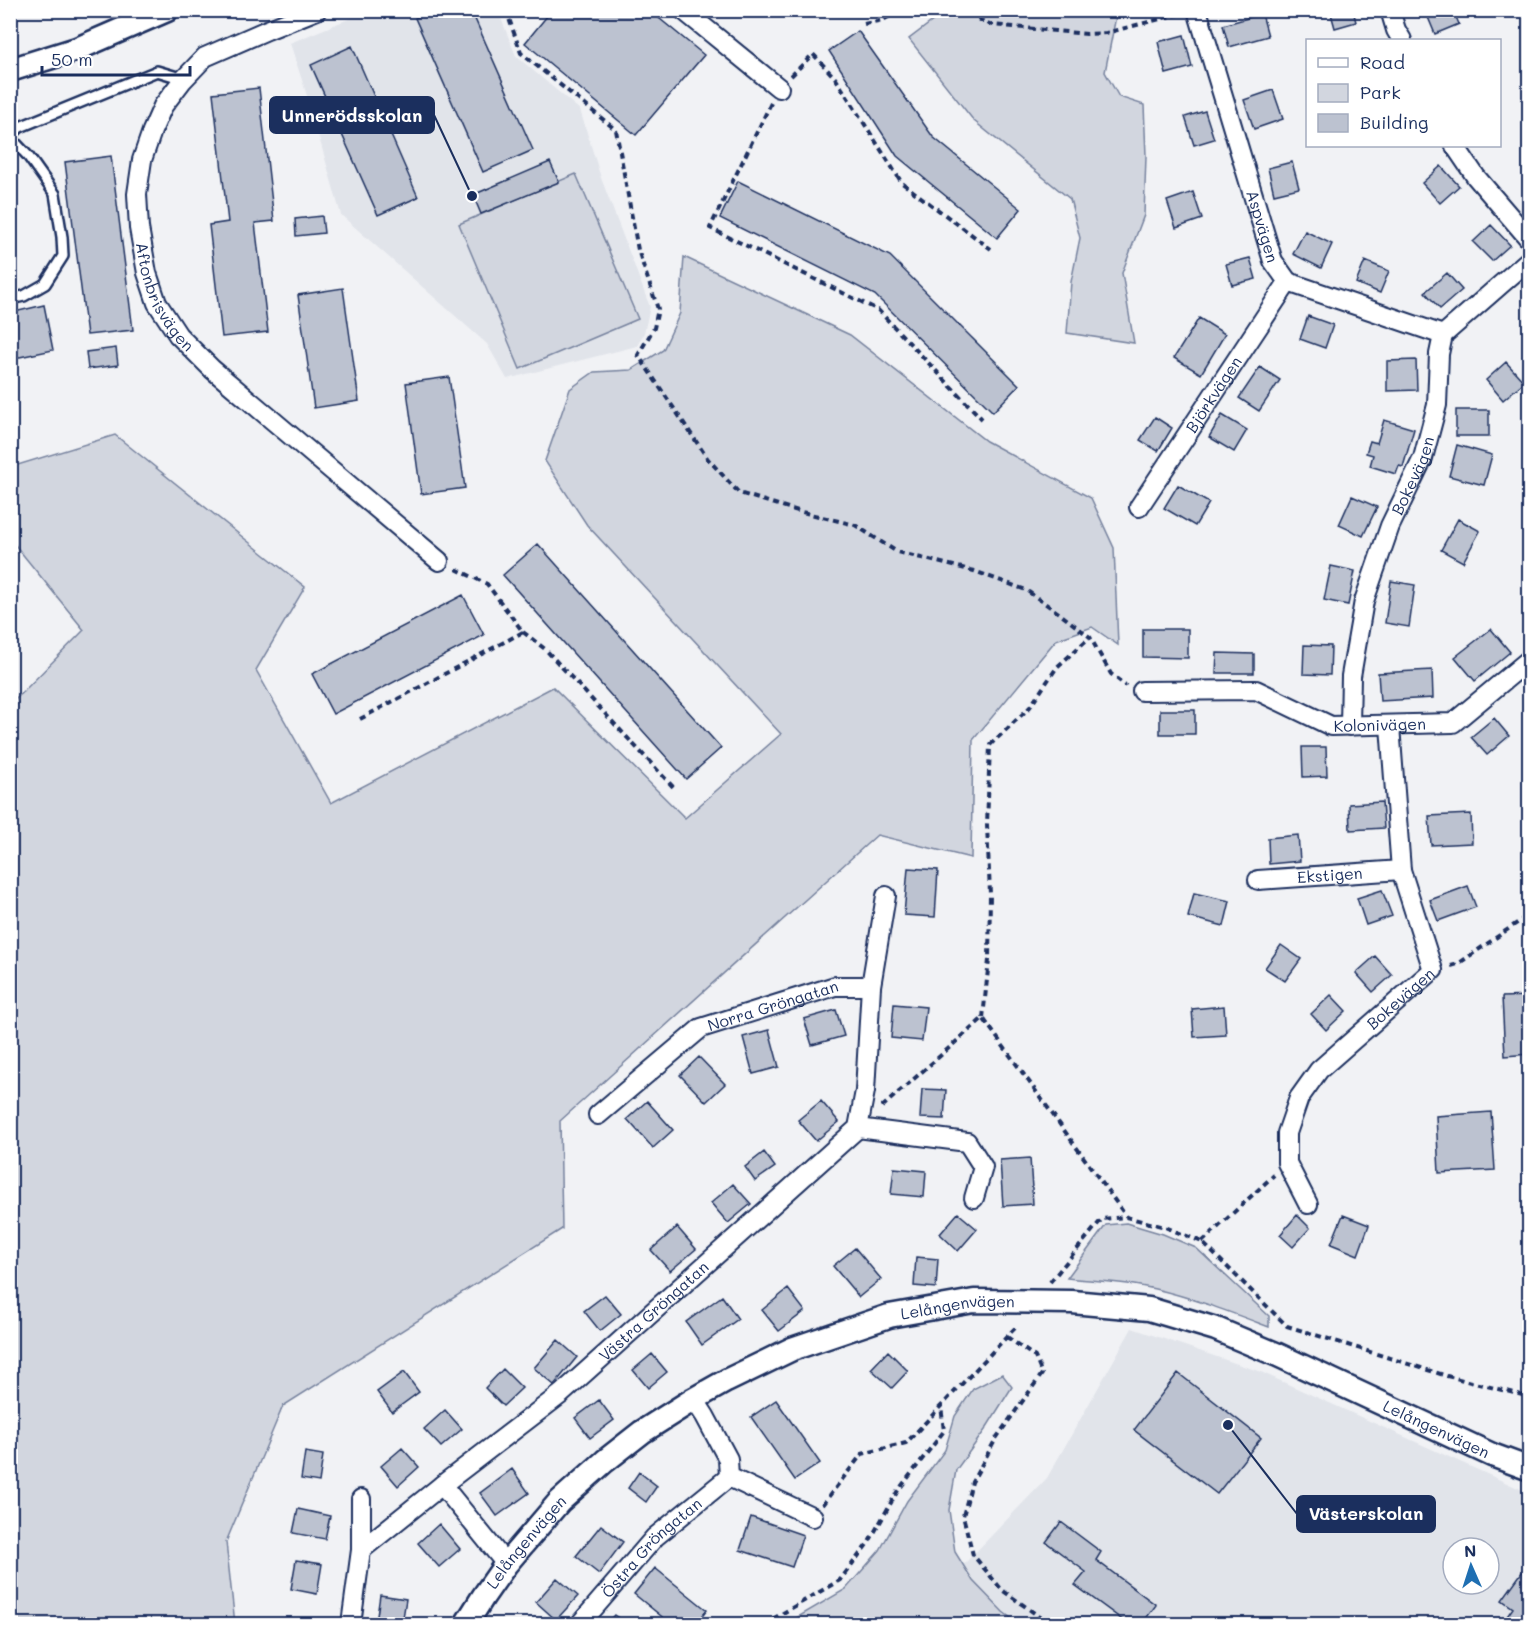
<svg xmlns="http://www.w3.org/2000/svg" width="1540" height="1635" font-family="Mali,sans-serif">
	<rect width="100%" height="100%" fill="#f1f2f5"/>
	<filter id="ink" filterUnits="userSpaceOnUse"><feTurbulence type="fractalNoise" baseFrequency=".0167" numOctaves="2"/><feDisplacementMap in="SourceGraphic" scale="12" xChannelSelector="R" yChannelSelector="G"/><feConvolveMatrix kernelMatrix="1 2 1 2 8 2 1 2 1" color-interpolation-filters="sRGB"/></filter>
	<g filter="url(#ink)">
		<path fill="#e1e4ea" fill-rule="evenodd" d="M368,11h130l18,45 64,54 21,68 49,129 -6,26 -7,13 -130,33 -20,-35 -146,-129 -32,-113 -19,-59z
			M1132,1328l129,44 268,121v131h-619l6,-10 131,-136zM1453,1548h36v36h-36z"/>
		<path fill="#d2d6df" stroke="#76829e" stroke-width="1.5" d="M946,11h171l-12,61 14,25 25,8 2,51 -2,59 -22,58 12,70 -67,-10 4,-51 9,-44 -10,-39 -96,-78 -65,-82z
			M576,174l62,145 -118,50 -61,-145z
			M684,257l166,78 136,106 105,57 23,50 4,97 -26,-18 -36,13 -83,100 -2,118 -94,-23 -317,286 2,108 -279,177 -57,136 9,82h-224l-1,-815 7,-9 -6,-58v-38l73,-74 -73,-90v-73l104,-32 190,152 -49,83 75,133 222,-116 132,131 96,-84 -194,-209 -42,-64 25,-72 24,-17 37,-2 32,-20 17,-37z
			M1126,1223l37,11 33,14 73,68v11c-37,-14 -75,-29 -114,-38 -29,-7 -59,-8 -88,-11l39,-53z
			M1002,1374l10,13 -27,43 -29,40 -7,40 6,42 18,29 30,31 16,12h-233l60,-35 34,-39 27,-49 38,-51 10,-34 18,-27z"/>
		<path fill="#bcc2d0" stroke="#1b2f5e" stroke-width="1.5" d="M432,10h39l62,140 -50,22 -68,-154z
			M552,10h97l55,45 -68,80 -111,-92z
			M1330,10h23l3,12 -21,6z
			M1425,10h28l6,14 -24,10z
			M1262,14l6,22 -39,11 -6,-22z
			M858,31l75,106 88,72 -24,29 -100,-82 -68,-105z
			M1184,35l8,32 -26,7 -8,-32z
			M352,46l66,151 -40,18 -67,-150z
			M259,88l15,133 -19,2 13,109 -46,5 -13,-112 19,-3 -15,-129z
			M1273,90l10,29 -29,10 -10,-29z
			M1205,111l9,28 -20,6 -9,-28z
			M111,156l22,174 -46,5 -22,-173z
			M550,162l9,20 -78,32 -8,-19z
			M1292,162l7,26 -25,6 -6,-26z
			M1441,166l18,20 -19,17 -18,-20z
			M738,181l152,75 129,129 -26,27 -118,-117 -155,-77z
			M1193,192l9,27 -26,9 -9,-27z
			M322,216l2,17 -28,3 -1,-17z
			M1491,225l19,20 -18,16 -19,-19z
			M1305,231l27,13 -11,24 -28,-14z
			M1250,258l6,21 -24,6 -6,-21z
			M1365,261l24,10 -9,22 -24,-10z
			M1447,273l15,17 -22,19 -15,-17z
			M343,288l16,113 -45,7 -16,-113z
			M44,305l9,45 -43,9v-46z
			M1308,316l25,9 -8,23 -25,-9z
			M1199,318l26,16 -24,40 -27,-16z
			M116,348l2,17 -30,4 -2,-17z
			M1416,360l1,30 -30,1v-30z
			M1506,362l18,20 -21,18 -17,-20z
			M1260,367l20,13 -21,31 -20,-13z
			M449,377l16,111 -44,6 -15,-111z
			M1456,410h33v26h-33z
			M1222,415l25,15 -13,22 -25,-15z
			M1155,417l17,11 -14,23 -18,-11z
			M1384,420l30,9 -11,38 -4,-1 -3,8 -26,-8 3,-11 -7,-2 4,-12 7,2z
			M1457,445l35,10 -8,30 -35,-9z
			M1178,485l31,18 -14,23 -31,-18z
			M1352,496l25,11 -14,29 -24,-11z
			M1458,519l22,12 -17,31 -22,-12z
			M538,544l183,204 -35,31 -183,-204z
			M1331,566l24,5 -7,34 -24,-5z
			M1391,581l24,4 -6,42 -24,-4z
			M463,595l21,40 -151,79 -21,-40z
			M1143,629h45v29l-45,-1z
			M1491,629l19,23 -35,29 -20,-24z
			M1304,645l27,1 -1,29 -27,-1z
			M1217,653l37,1v19h-38z
			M1432,670l1,28 -53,3 -2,-28z
			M1160,710h35v24h-35z
			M1494,718l15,18 -22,19 -16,-18z
			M1302,747h24l1,29 -24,1z
			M1382,802l2,26 -34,2 -1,-26z
			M1471,814l1,29 -41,2 -2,-29z
			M1298,835l2,26 -31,3 -1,-26z
			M908,868l30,2 -3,47 -31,-2z
			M1468,886l8,21 -38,14 -8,-21z
			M1382,890l10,26 -26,9 -9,-27z
			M1194,893l36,8 -6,25 -36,-9z
			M1281,945l20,14 -16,22 -20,-13z
			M1375,956l17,19 -19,17 -17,-19z
			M1331,995l15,16 -20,19 -15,-16z
			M1530,996v58l-25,2 -3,-59z
			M894,1004l32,3 -4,34 -31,-3z
			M1224,1006l2,29 -32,2 -2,-28z
			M836,1010l8,26 -32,9 -8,-26z
			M769,1030l10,37 -26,7 -10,-37z
			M699,1057l26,27 -19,18 -26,-27z
			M922,1089l24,1 -2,29 -24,-1z
			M647,1101l26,29 -20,18 -26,-29z
			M821,1101l18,21 -23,19 -18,-21z
			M1491,1112l4,58 -56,3 -3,-57z
			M764,1152l11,15 -20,14 -10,-14z
			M1030,1158l3,46 -30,2 -3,-46z
			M894,1168l32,3 -2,26 -33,-3z
			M733,1184l18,20 -23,19 -17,-20z
			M958,1213l19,16 -19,22 -18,-17z
			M1297,1215l13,13 -17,19 -13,-12z
			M1343,1215l26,10 -11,30 -27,-11z
			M677,1227l19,22 -26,22 -19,-21z
			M855,1248l26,31 -22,18 -26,-31z
			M916,1257l22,2 -2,29 -22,-2z
			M788,1289l17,22 -26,20 -17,-21z
			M605,1295l16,19 -21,17 -16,-20z
			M722,1296l16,23 -36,26 -16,-23z
			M558,1340l19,17 -23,28 -20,-17z
			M888,1351l20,20 -16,17 -21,-19z
			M652,1354l15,18 -19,16 -15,-18z
			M503,1369l19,19 -19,18 -18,-18z
			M404,1372l15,20 -27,20 -15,-20z
			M1178,1373l83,65 -44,56 -83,-64z
			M599,1400l15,20 -24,18 -15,-20z
			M776,1400l44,63 -25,17 -44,-63z
			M445,1410l17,19 -21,18 -17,-18z
			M402,1448l17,19 -21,19 -17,-20z
			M305,1452l18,3 -4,27 -18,-3z
			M512,1469l17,24 -32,23 -17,-23z
			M639,1472l18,14 -11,16 -18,-14z
			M298,1509l32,7 -5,23 -32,-6z
			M751,1517l52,18 -11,32 -52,-17z
			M1061,1522l40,30 -5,8 60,45 -14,19h-14l-53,-39 11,-13 -40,-30z
			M439,1524l21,25 -21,18 -21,-24z
			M601,1525l22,17 -24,32 -23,-18z
			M296,1560l26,4 -5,30 -26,-5z
			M1530,1561v63h-18l-7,-5 8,-11 -11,-8z
			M655,1568l52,42 -11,14h-25l-37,-30z
			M557,1578l21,18 -22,24 -20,-18z
			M380,1595l26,4 -4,25 -26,-1z
			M614,1615l13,9h-21z"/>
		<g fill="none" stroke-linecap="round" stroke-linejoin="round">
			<defs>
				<path id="service" d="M10,136l10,-9 137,-56 27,8
					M10,137l18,19 27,38 7,43 1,19 -18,28 -21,12 -14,3"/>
				<g id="minor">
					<path id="s1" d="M317,10l-50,20 -62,27 -23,24 -19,25 -11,25 -10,29 -5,34 2,34 8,45 10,30 21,32 34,34 227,192"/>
					<path d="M683,10l96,78"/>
					<path id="s2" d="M1197,10l76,251 15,21 155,53"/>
					<path d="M1390,10l6,20 6,10"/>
					<path d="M1455,146l21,31 54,63"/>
					<path id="s3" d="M1139,507l149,-225"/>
					<path id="s4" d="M1142,691l114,-1 75,36 122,-3 77,-64"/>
					<path id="s5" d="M1350,726l1,-50 13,-75 26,-75 33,-68 14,-53 2,-51 4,-19 87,-76"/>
					<path id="s6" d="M1258,880l143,-10"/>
					<path id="s7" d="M598,1115l103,-87 134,-42h36"/>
					<path d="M858,1128l109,14 16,25 -9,31"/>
					<path id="s8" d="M1308,1204l-21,-41v-30l12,-35 20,-28 114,-100 -32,-100 -11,-144"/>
					<path d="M694,1399l11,17 23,43 1,18 84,40"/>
					<path d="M442,1485l64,79"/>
					<path id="s9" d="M361,1550l81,-65 119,-91 297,-266 7,-37 6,-105 15,-90"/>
					<path d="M351,1624l10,-74v-51"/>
					<path id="s10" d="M580,1624l75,-87 74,-60"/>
				</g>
				<g id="tertiary">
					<path d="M10,70l67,-21 90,-39"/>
					<path id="s11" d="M466,1624l17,-27 23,-33 53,-62 46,-41 37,-29 52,-33 32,-18 66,-32 97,-33 85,-15 98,1 77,7 67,20 62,26 214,100 38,14"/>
				</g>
			</defs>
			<use href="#service" stroke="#1b2f5e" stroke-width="14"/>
			<use href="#minor" stroke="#1b2f5e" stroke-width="22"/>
			<use href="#tertiary" stroke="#1b2f5e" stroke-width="27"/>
			<path stroke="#1b2f5e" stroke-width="4" stroke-dasharray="6 4.5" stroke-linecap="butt" d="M506,10l15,43 95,77 22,120 20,59 -4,19 -16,27 70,104 31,34 59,18 57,14 42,27 77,19 52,19 34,24 30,23 21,37 15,12
				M972,10l8,10 12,5 95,9 19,-1 73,-19
				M864,24l19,-4 18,-10
				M791,76l22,-22 23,25 66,104 89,66
				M771,103l-61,125 168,82 104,109
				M523,632l22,17 130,140
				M360,719l163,-87 -36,-48 -33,-16
				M1451,966l7,-2 72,-50
				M983,1018l6,-58 1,-66 -3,-69 3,-80 40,-38 27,-40 33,-30
				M882,1107l101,-89 143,198
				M1202,1242l72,-67
				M1050,1282l52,-63 24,-2 39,10 37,15 85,84 160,50 83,21
				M1007,1337l28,20 7,17 -45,63 -25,45 -9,34 10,39 29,35 48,34
				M822,1505l40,-51 44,-11 110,-116
				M764,1624l76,-44 29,-38 28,-50 47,-61 -3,-25"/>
			<use href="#service" stroke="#fff" stroke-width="9"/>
			<use href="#minor" stroke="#fff" stroke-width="18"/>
			<use href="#tertiary" stroke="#fff" stroke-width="22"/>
		</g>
	</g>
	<g text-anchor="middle" stroke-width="4.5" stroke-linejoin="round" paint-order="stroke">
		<g font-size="16" fill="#1b2f5e" stroke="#fff">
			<text dy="6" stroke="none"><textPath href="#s2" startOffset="226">Aspvägen</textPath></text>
			<text dy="6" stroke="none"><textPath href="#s1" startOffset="387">Aftonbrisvägen</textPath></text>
			<text dy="6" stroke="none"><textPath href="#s3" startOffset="135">Björkvägen</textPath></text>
			<text dy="6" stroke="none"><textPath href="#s5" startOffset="261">Bokevägen</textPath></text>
			<text dy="6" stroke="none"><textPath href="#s4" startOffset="246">Kolonivägen</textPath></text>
			<text dy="6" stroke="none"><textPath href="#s6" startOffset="72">Ekstigen</textPath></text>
			<text dy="6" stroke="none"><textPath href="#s8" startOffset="256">Bokevägen</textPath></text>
			<text dy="6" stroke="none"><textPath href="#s7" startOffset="210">Norra Gröngatan</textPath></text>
			<text dy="6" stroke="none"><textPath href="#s11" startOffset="606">Lelångenvägen</textPath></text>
			<text dy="6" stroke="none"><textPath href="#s9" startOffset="378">Västra Gröngatan</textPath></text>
			<text dy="6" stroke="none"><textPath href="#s11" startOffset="1110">Lelångenvägen</textPath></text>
			<text dy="6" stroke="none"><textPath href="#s11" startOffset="102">Lelångenvägen</textPath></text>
			<text dy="6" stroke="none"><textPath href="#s10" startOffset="105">Östra Gröngatan</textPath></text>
		</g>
	</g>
	<path fill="none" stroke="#1b2f5e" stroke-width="2" d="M472 196L434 115M1228 1425L1297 1514"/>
	<g fill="#1b2f5e" stroke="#fff" stroke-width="2">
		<circle cx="472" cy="196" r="6"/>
		<circle cx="1228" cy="1425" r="6"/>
	</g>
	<g fill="#1b2f5e" stroke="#1b2f5e" stroke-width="2">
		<rect x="270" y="97" width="164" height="36" rx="6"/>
		<rect x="1297" y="1496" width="138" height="36" rx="6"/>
	</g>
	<g font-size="18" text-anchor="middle" font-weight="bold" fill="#fff">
		<text x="352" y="122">Unnerödsskolan</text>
		<text x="1366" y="1520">Västerskolan</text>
	</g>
	<rect width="1540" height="1635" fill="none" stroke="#fff" stroke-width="36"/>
	<rect x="18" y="18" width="1504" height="1599" fill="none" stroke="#1b2f5e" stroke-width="2" filter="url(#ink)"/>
	<rect x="1306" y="39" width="195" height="108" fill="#ffffff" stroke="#a4acbf" stroke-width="1.5"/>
	<rect x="1318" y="58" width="30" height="9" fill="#ffffff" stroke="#a4acbf" stroke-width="1.5"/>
	<text x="1360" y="69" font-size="18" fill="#1b2f5e">Road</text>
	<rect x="1318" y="84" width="30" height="18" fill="#d2d6df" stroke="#a4acbf" stroke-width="1.5"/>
	<text x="1360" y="99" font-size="18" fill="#1b2f5e">Park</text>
	<rect x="1318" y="114" width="30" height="18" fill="#bcc2d0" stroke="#a4acbf" stroke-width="1.5"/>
	<text x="1360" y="129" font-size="18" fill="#1b2f5e">Building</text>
	<g transform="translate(1471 1566) rotate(357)"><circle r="28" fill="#ffffff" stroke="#a4acbf" stroke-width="1.5"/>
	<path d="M0-4.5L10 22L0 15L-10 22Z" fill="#1f6fb2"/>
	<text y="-9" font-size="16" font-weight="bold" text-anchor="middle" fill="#1b2f5e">N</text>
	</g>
	<path d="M42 66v9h148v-9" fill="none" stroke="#1b2f5e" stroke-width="3"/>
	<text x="51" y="66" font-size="18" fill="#1b2f5e" stroke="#ffffff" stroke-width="4.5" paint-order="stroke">50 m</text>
</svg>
